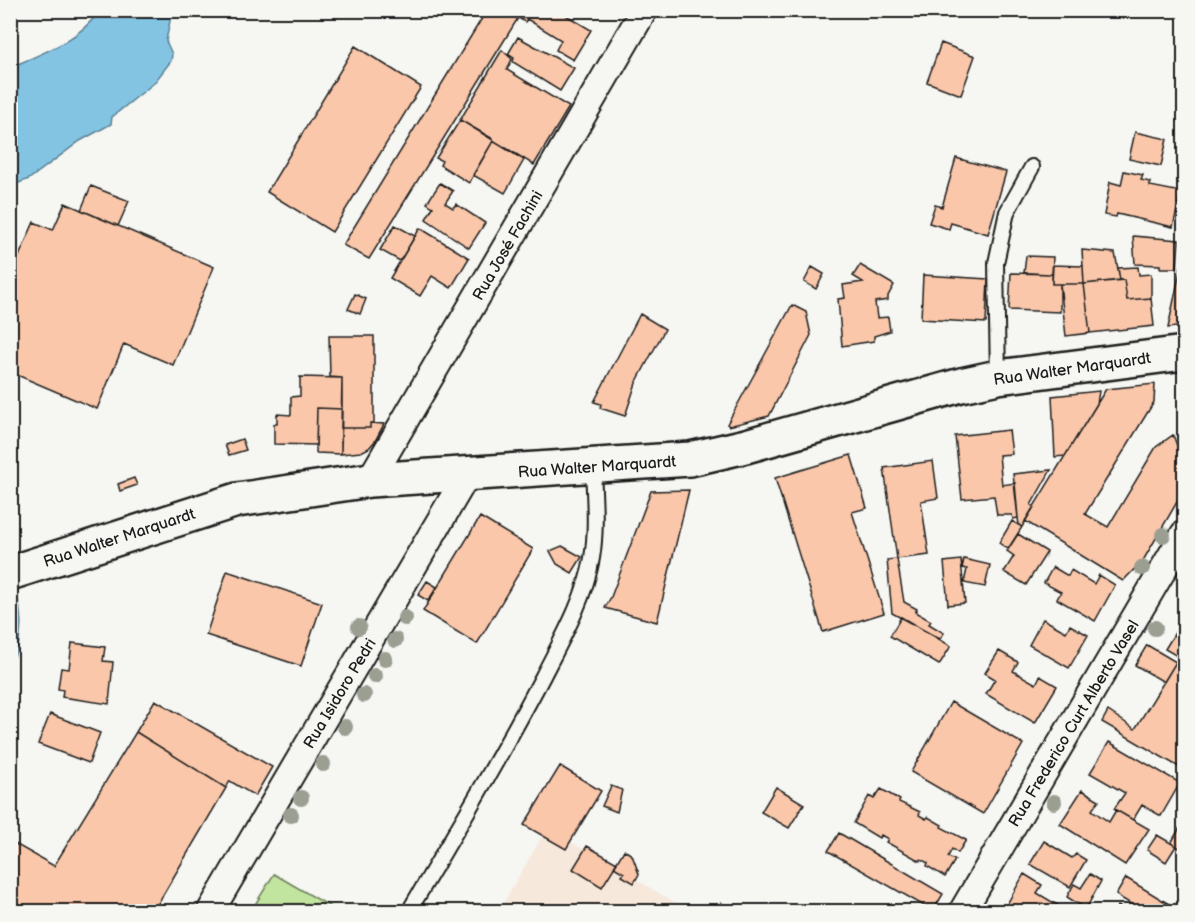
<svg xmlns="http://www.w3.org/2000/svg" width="1195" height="922" font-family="'Balsamiq Sans',sans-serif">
	<rect width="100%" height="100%" fill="#f6f6f2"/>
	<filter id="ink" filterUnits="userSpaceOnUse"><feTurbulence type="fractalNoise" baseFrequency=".0167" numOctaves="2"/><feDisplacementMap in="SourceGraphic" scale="12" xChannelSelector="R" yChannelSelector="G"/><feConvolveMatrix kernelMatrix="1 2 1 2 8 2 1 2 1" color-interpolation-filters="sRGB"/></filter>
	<g filter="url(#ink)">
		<path fill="#f7e8dc" d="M547,828l143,83 -192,1z"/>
		<path fill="#c1e49e" stroke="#6e805d" stroke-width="1.5" d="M274,874l64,37h-87z"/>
		<path fill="#83c4e3" stroke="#5a8193" stroke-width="1.5" d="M99,11h73l-6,30 6,13 -1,7 -17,22 -42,34 -1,7 -31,17 -51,38 -18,7v-119c30,-13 69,-27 88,-56z
			M10,574c11,27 17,61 1,88z"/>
		<path fill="#fac7aa" stroke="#1c1c1c" stroke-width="1.5" d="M487,10h36l-154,249 -26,-14z
			M525,10h41l-2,4 27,16 -18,30 -17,-10 5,-10 -34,-21 -2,3 -5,-3z
			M518,37l56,31 -14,23 -47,-29 1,-4 -6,-4z
			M941,43l34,13 -14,39 -34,-13z
			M355,46l66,41 -89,145 -65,-40z
			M502,50l10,9 -5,11 62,37 -35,58 -74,-45z
			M460,120l33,19v2l-24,42 -29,-18 2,-4 -6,-3z
			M1135,132l32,7 -6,27 -32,-7z
			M493,141l31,19 -19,33 -32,-18z
			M956,158l50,14 -18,62 -37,-11 -2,6 -20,-6 6,-18 7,2z
			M1124,171l19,4 -2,5 9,2v4l31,6 -8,35 -56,-13 -1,3 -12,-2 6,-33 11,3z
			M440,183l13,8 -8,12 8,5 3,-4 29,19 -16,25 -43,-29 7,-12 -6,-4z
			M91,186l38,15 -11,25 -37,-16z
			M65,203l149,64 -41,98 -49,-21 -27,65 -87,-37v-95l24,-55 19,8z
			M395,225l20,11 -15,25 -20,-11z
			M420,228l49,30 -18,30 -19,-12 -12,20 -30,-18z
			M1133,236l46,4 -2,28h-17v-3l-25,-1z
			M1184,243v83l-16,2 14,-66z
			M1082,250l33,3 5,27 -36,4z
			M1026,256l27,1 -1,17 -28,-1z
			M860,265l34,20 -6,11v4l-13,2 2,16 11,-1 2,14 -16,5v5l-32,5 -4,-47 7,-1 -2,-13 20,-3 -10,-6z
			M1053,265l30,1 1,18h-32z
			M812,267l12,7 -8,15 -12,-7z
			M1138,267l1,8 12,-1v24l-24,2 -3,-20h-4l-2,-12z
			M1011,273l41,1v10h8v28l-51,-2z
			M923,275l65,4 -2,44 -65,-4z
			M1124,280l3,20 24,-2 3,28 -64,7 -6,-49z
			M1060,284h24l6,49 -24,3z
			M355,294l11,5 -6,15 -12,-5z
			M792,305l14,7 5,23 -42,81 -40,10 -2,-2z
			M640,314l25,15 -29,54 -11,33 -25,-8 1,-4 -7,-2z
			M329,336h45v87h-4v5h-29l1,-50 -12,-1z
			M300,377l42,1v31l-25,-1 -1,37 -42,-1v-20h3v-10l14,1v-18l9,-1z
			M1155,384l-1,18 -69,112 23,13 48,-80 17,-12 5,13 6,-2v44l-40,69 -21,22 -98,-60 81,-132z
			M1099,391l-2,13 -32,52 -10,1 -3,-61z
			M317,408l25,1 -1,45 -25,-1z
			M370,423l14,1 -9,17 -6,7 -8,4 -20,2v-26h29z
			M1009,430l3,24 -13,1 3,30 13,-2 3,35 -5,1 -1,-4h-15l-3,-19 -32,3 -7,-63z
			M242,439l4,11 -17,5 -4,-10z
			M851,455l16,53 -15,4 32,101 -61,19 -48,-154z
			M933,461l5,37 -17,3 8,54 -32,4 -13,-91z
			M1051,470l-20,35 3,2 -12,20 -3,-2 -1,-7 -5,-44z
			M134,478l3,7 -17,6 -2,-7z
			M689,490l-32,132 -52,-14 6,-11 40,-106z
			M480,517l53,32 -56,95 -54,-33z
			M1012,521l10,6 -14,22 -9,-6z
			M1018,534l29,18 -21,33 -22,-13 10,-16 -7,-5z
			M562,546l20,11 -10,16 -15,-9 -7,-13z
			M897,559l7,43 13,7 -2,3 16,9 -2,3 15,9 -4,6 -48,-26 -5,-53z
			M964,559l26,6 -5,22 -21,-4 3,-14 -5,-1z
			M961,560l4,43 -17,2 -4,-43z
			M1053,567l15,9 3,-6 23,14 5,-9 16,10 -20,36 -38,-22 4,-7 -17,-9z
			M227,571l95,32 -21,63 -95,-31z
			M427,581l10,6 -9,14 -10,-6z
			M901,617l50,29 -12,19 -49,-29z
			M1184,618v42l-19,-11z
			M1043,619l23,13 4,-7 18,10 -19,33 -40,-23z
			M72,643l33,4 -2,14 10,1 -4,42 -47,-7 1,-7 -5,-1 3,-21 8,1z
			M1147,645l29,17 -12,20 -29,-17z
			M999,651l19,11 -5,9 23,13 4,-8 17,10 -22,37 -49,-29 9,-15 -10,-6z
			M1176,662l8,5v103l-82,-48 6,-11 27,18z
			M155,700l117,67 -17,29 -25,-15 -4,7 -90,-56z
			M951,702l72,42 -40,70 -72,-42z
			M50,714l50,19 -11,30 -51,-19z
			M136,732l90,56 -73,124h-143v-71l44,25z
			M1109,742l71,41 -19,33 -19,-11 -9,15 -19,-11 11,-16 -35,-20z
			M560,766l41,25 -35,58 -42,-24z
			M611,786l11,4 -5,22 -15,-6z
			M776,787l28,17 -15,24 -28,-16z
			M881,789l19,11 -1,2 21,10 -1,3 7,4 2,-2 14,8 -1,2 25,13 -8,13 -6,-4 -4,8 7,3 -10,17 -18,-11 1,-3 -7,-4 -1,2 -34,-19 2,-3 -7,-4 -2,3 -25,-15 15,-27 5,3z
			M1082,790l17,10 -7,10 17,12 7,-12 33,19 -24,36 -65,-41z
			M1182,824l2,1v18l-3,6 -10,-6z
			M839,833l104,61 -10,17 -105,-60z
			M1157,835l19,11 -10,16 -19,-12z
			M1044,841l28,17 4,-4 10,6 -16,27 -40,-23z
			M587,846l30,17 -15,24 -29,-18z
			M624,850l8,5 7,19 -5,9 -12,-7 2,-3 -10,-6z
			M1024,874l18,11 -5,8 22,13 -3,6h-39l-11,-6z
			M1090,874l11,7 -15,28 -19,-12 7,-13 7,4z
			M1126,878l43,26 -5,8h-20l-28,-17z
			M721,903l14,9h-18z
			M1118,906l10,6h-14z"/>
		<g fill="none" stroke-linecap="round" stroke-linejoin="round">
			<defs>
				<path id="lane" d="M998,377l-2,-114 11,-51 25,-45
					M412,906c45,-76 90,-152 131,-230 19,-37 42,-77 49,-118 5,-30 2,-61 1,-91"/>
				<path id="street" d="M370,480l274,-470
					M210,912l258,-439
					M962,912l222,-378"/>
				<path id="primary" d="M10,573l227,-73 133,-20 320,-21 56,-13 215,-61 37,-8 186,-24"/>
			</defs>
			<use href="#lane" stroke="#1c1c1c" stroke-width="18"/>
			<use href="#street" stroke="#1c1c1c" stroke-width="30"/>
			<use href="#primary" stroke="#1c1c1c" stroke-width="38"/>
			<use href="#lane" stroke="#f6f6f2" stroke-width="14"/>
			<use href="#street" stroke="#f6f6f2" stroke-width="26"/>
			<use href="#primary" stroke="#f6f6f2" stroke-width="33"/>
		</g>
		<g fill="#9a9f92">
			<circle cx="1163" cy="535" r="8"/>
			<circle cx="1142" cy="568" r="8"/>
			<circle cx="405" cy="618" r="8"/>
			<circle cx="359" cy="627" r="8"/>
			<circle cx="1155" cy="628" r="8"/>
			<circle cx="395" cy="640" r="8"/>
			<circle cx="385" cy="659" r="8"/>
			<circle cx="375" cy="676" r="8"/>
			<circle cx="364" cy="695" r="8"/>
			<circle cx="345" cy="727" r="8"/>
			<circle cx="323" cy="764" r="8"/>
			<circle cx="301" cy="798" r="8"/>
			<circle cx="1054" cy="802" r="8"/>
			<circle cx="291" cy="815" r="8"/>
		</g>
	</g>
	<g text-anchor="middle" stroke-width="5" stroke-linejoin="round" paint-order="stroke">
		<g font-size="16" fill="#1c1c1c" stroke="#f6f6f2">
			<text transform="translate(507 245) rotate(-60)" y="6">Rua José Fachini</text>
			<text transform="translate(1072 368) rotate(-8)" y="6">Rua Walter Marquardt</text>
			<text transform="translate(597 466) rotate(-4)" y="6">Rua Walter Marquardt</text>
			<text transform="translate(119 537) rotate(-18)" y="6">Rua Walter Marquardt</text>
			<text transform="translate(339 693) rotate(-59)" y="6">Rua Isidoro Pedri</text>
			<text transform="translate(1073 723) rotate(-59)" y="6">Rua Frederico Curt Alberto Vasel</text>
		</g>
	</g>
	<rect width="1195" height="922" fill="none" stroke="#f6f6f2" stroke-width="36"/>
	<rect x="18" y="18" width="1159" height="886" fill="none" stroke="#1c1c1c" stroke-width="2" filter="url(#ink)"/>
</svg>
